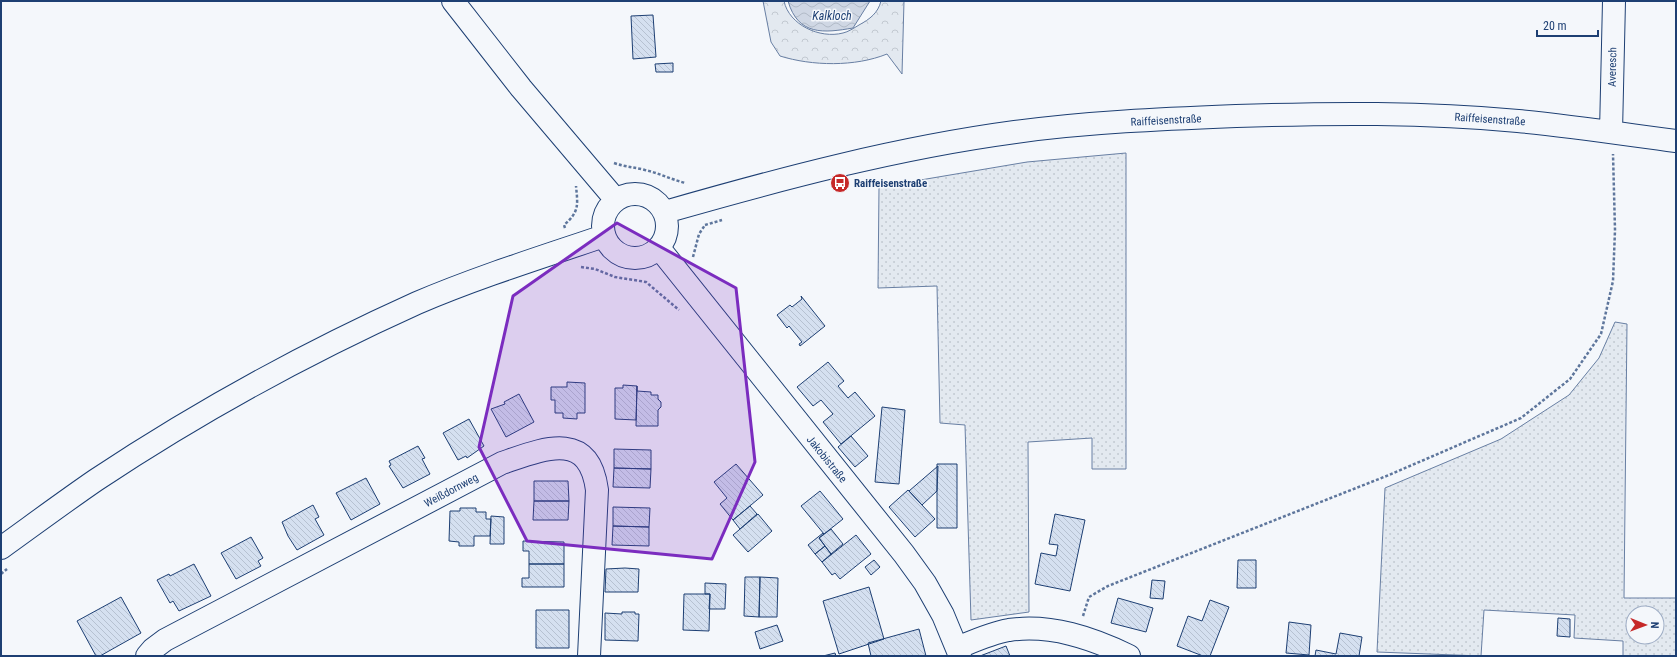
<svg xmlns="http://www.w3.org/2000/svg" width="1677" height="657" font-family="'Roboto Condensed',sans-serif">
	<defs>
		<pattern id="grass-dots" width="8" height="8" patternUnits="userSpaceOnUse"><rect width="8" height="8" fill="#e3e9f0"/><path d="M2 2h.1M6 6h.1" fill="none" stroke="#c2c9d1" stroke-width="1.8" stroke-linecap="round"/></pattern>
		<pattern id="forest-crowns" width="20" height="18" patternUnits="userSpaceOnUse"><rect width="20" height="18" fill="#e3e9f0"/><path d="M2 6a3 3 0 1 1 6 0M12 15a3 3 0 1 1 6 0" fill="none" stroke="#c2c9d1"/></pattern>
		<pattern id="water-waves" width="16" height="10" patternUnits="userSpaceOnUse"><rect width="16" height="10" fill="#cfd7e4"/><path d="M0 5q4-4 8 0t8 0" fill="none" stroke="#b1bac7"/></pattern>
		<pattern id="building-back-hatch" width="6" height="6" patternUnits="userSpaceOnUse"><rect width="6" height="6" fill="#d5e0f0"/><path d="M-1 5l2 2M0 0l6 6M5-1l2 2" fill="none" stroke="#b6c1d1"/></pattern>
	</defs>
	<rect width="100%" height="100%" fill="#f4f7fb"/>
	<path fill="url(#grass-dots)" stroke="#687fa3" fill-rule="evenodd" d="M1126,153v316h-34v-31l-64,4 1,170 -58,8 -6,-195 -25,-2 -3,-137 -59,2 1,-101 148,-25z
		M1615,322l12,2 -3,274h52v58h-53v-15l-49,-3 1,-23 -91,-5 -3,46 -104,-4 8,-164 116,-49 68,-44 30,-37zM1633,613h24v24h-24z"/>
	<path fill="url(#forest-crowns)" stroke="#687fa3" d="M763,1h21c5,24 36,38 59,32 5,-1 11,-5 16,-8 11,-6 19,-12 22,-24h23l-2,73 -15,-20c-32,13 -75,12 -107,2l-9,-14z"/>
	<path fill="url(#water-waves)" stroke="#687fa3" d="M788,1h82l-17,27c-29,5 -55,8 -65,-27z"/>
	<path fill="url(#building-back-hatch)" stroke="#1d3f73" d="M653,15l3,42 -23,2 -2,-43z
		M673,63v9h-17l-1,-8z
		M801,296l24,30 -25,20 -1,-2 3,-2 -13,-16 -2,2 -10,-13 13,-10 2,2 10,-8z
		M828,362l16,19 -6,5 10,12 7,-6 20,24 -34,28 -18,-22 10,-8 -12,-14 -8,6 -16,-19z
		M567,382l18,1v30h-8v6l-14,-1v-5h-8v-13h-4v-13h16z
		M623,385l14,1 -1,34 -21,-1v-31h8z
		M637,386v5l14,1v3h7v4l3,3v5l-3,3v16h-22z
		M519,394l15,28 -28,15 -15,-28 14,-5 -1,-2z
		M882,407l23,3 -6,74 -24,-2z
		M469,419l15,27 -17,12 -1,-2 -8,4 -15,-27z
		M851,436l17,20 -13,11 -17,-20z
		M418,446l7,12 -3,1 8,15 -27,14 -14,-22 2,-1 -2,-4z
		M614,449l37,1v19l-37,-1z
		M736,464l27,31 -30,25 -13,-16 7,-6 -13,-16z
		M937,464h20v64h-20z
		M938,466l-1,25 -15,14 -13,-14z
		M614,468l37,1 -1,19 -37,-1z
		M366,478l14,26 -29,16 -15,-27z
		M534,481h34l1,20h-35z
		M908,490l27,29 -20,18 -26,-30z
		M820,491l23,28 -19,15 -23,-28z
		M534,501h35l-1,19h-35z
		M313,505l6,12 -4,2 9,16 -27,15 -9,-14 -6,-14z
		M750,506l7,8 -17,15 -7,-9z
		M613,507l37,1 -1,19 -36,-1z
		M460,508h16v4h10v7h5l-1,17h-16v10h-15v-4l-10,-1 1,-30h10z
		M758,514l14,17 -24,21 -15,-17z
		M1055,514l30,6 -15,71 -35,-7 6,-31 15,3 2,-11 -9,-1z
		M491,516l13,1v27h-14z
		M613,526l36,1v19l-37,-1z
		M831,529l12,15 -12,10 -12,-16z
		M823,533l1,1 -5,4 6,8 -10,8 -7,-9z
		M856,535l15,19 -31,25 -5,-6 -3,2 -10,-13z
		M251,537l12,21 -5,3 3,5 -25,13 -15,-26z
		M523,541l41,1v22h-35v-13h-6z
		M825,546l6,8 -9,8 -7,-8z
		M874,560l6,7 -9,8 -6,-8z
		M1238,560h18v28h-19z
		M194,564l17,32 -32,15 -6,-10 -3,2 -13,-23 12,-6 1,2z
		M529,564h35v23h-42v-9h7z
		M625,568l14,1 -1,23h-33l1,-23z
		M745,577h15l-1,40 -15,-1z
		M760,577l18,1 -1,39h-18z
		M1152,580l13,1 -2,18 -13,-1z
		M705,583l21,1 -1,25h-16l1,-15h-5z
		M869,587l15,52 -45,15 -16,-53z
		M684,594h26l-1,37 -26,-1z
		M121,597l20,36 -41,23h-4l-19,-35z
		M1118,598l35,10 -7,24 -35,-9z
		M1210,600l19,7 -19,49h-7l-26,-10 11,-30 14,5z
		M536,610h33v38h-33z
		M622,612h13v2h4l-1,27 -33,-1v-27l17,1z
		M1558,618l12,1v18l-13,-1z
		M1289,622l22,3 -2,30 -23,-2z
		M777,625l6,16 -23,8 -5,-17z
		M919,629l7,27h-55l-3,-13z
		M1340,633l22,4 -3,19h-44l1,-6 20,4z
		M1006,646l4,10h-30z
		M835,653l1,3h-13z"/>
	<g fill="none" stroke-linecap="round" stroke-linejoin="round">
		<defs>
			<path id="minor" d="M453,1l68,87 95,112
				M1611,132l3,-131
				M603 226a32 32 0 1 1 64 0a32 32 0 1 1-64 0Z
				M665,212c115,-33 231,-64 350,-80 73,-10 147,-13 221,-16 94,-3 188,-4 282,5 53,5 105,13 158,20
				M659,248l245,306 21,29 18,32 17,41
				M1,548c32,-23 63,-46 95,-68 101,-67 210,-127 321,-177 61,-26 125,-46 187,-67
				M957,648c17,-7 34,-15 52,-18 42,-6 83,8 120,26
				M147,656l6,-7 12,-9 337,-177c41,-14 87,-34 95,27l-8,166"/>
		</defs>
		<use href="#minor" stroke="#1d3f73" stroke-width="24"/>
		<path stroke="#5e769c" stroke-width="2.5" stroke-dasharray="3 2" stroke-linecap="butt" d="M614,163c11,4 20,4 31,7 14,3 27,10 41,13
			M705,225l17,-5
			M565,228l-1,-3c15,-13 14,-19 12,-39
			M693,257l6,-23 6,-9
			M581,267l14,2 20,8 31,5 33,28
			M1,574l6,-5
			M1083,616l6,-19 19,-11 281,-111 132,-57 49,-39 31,-45 12,-53 2,-51 -2,-76"/>
		<use href="#minor" stroke="#f4f7fb" stroke-width="22"/>
	</g>
	<path fill="#7b2cbf" fill-opacity="0.2" stroke="#7b2cbf" stroke-width="3" stroke-linejoin="round" d="M617,223l119,65 19,174 -43,97 -185,-18 -48,-94 34,-151z"/>
	<defs>
		<symbol id="bus-disc" viewBox="-11 -11 22 22"><circle r="9.5" fill="#c62828" stroke="#f4f7fb"/><path d="M-5-6H5V4H4V6H2V4H-2V6H-4V4H-5ZM-3.5-4V0h7V-4ZM-3.5 1.2v1.5H-2V1.2ZM2 1.2v1.5H3.5V1.2Z" fill="#fff"/></symbol>
	</defs>
	<g fill-rule="evenodd">
		<use href="#bus-disc" x="829" y="172" width="22" height="22"/>
	</g>
	<g text-anchor="middle" stroke-width="3" stroke-linejoin="round" paint-order="stroke">
		<g font-size="11" fill="#1d3f73" stroke="#f4f7fb">
			<text transform="translate(1612 67) rotate(-89)" y="4">Averesch</text>
			<text transform="translate(1490 119) rotate(4)" y="4">Raiffeisenstraße</text>
			<text transform="translate(1166 120) rotate(-3)" y="4">Raiffeisenstraße</text>
			<text transform="translate(827 459) rotate(51)" y="4">Jakobistraße</text>
			<text transform="translate(451 490) rotate(-28)" y="4">Weißdornweg</text>
		</g>
		<g font-size="11" font-weight="bold" fill="#1d3f73" stroke="#f4f7fb" text-anchor="start">
			<text x="854" y="187">Raiffeisenstraße</text>
		</g>
		<g font-size="12" font-style="italic" fill="#1d3f73" stroke="#f4f7fb">
			<text x="832" y="20">Kalkloch</text>
		</g>
	</g>
	<rect width="1677" height="657" fill="none" stroke="#1d3f73" stroke-width="4"/>
	<g transform="translate(1645 625) rotate(91)"><circle r="19" fill="#f4f7fb" stroke="#9eadc5"/>
	<path d="M0-3L7 15L0 10L-7 15Z" fill="#c62828"/>
	<text y="-6" font-size="11" font-weight="bold" text-anchor="middle" fill="#1d3f73">N</text>
	</g>
	<path d="M1537 30v6h61v-6" fill="none" stroke="#1d3f73" stroke-width="2"/>
	<text x="1543" y="30" font-size="12" fill="#1d3f73" stroke="#f4f7fb" stroke-width="3" paint-order="stroke">20 m</text>
</svg>
